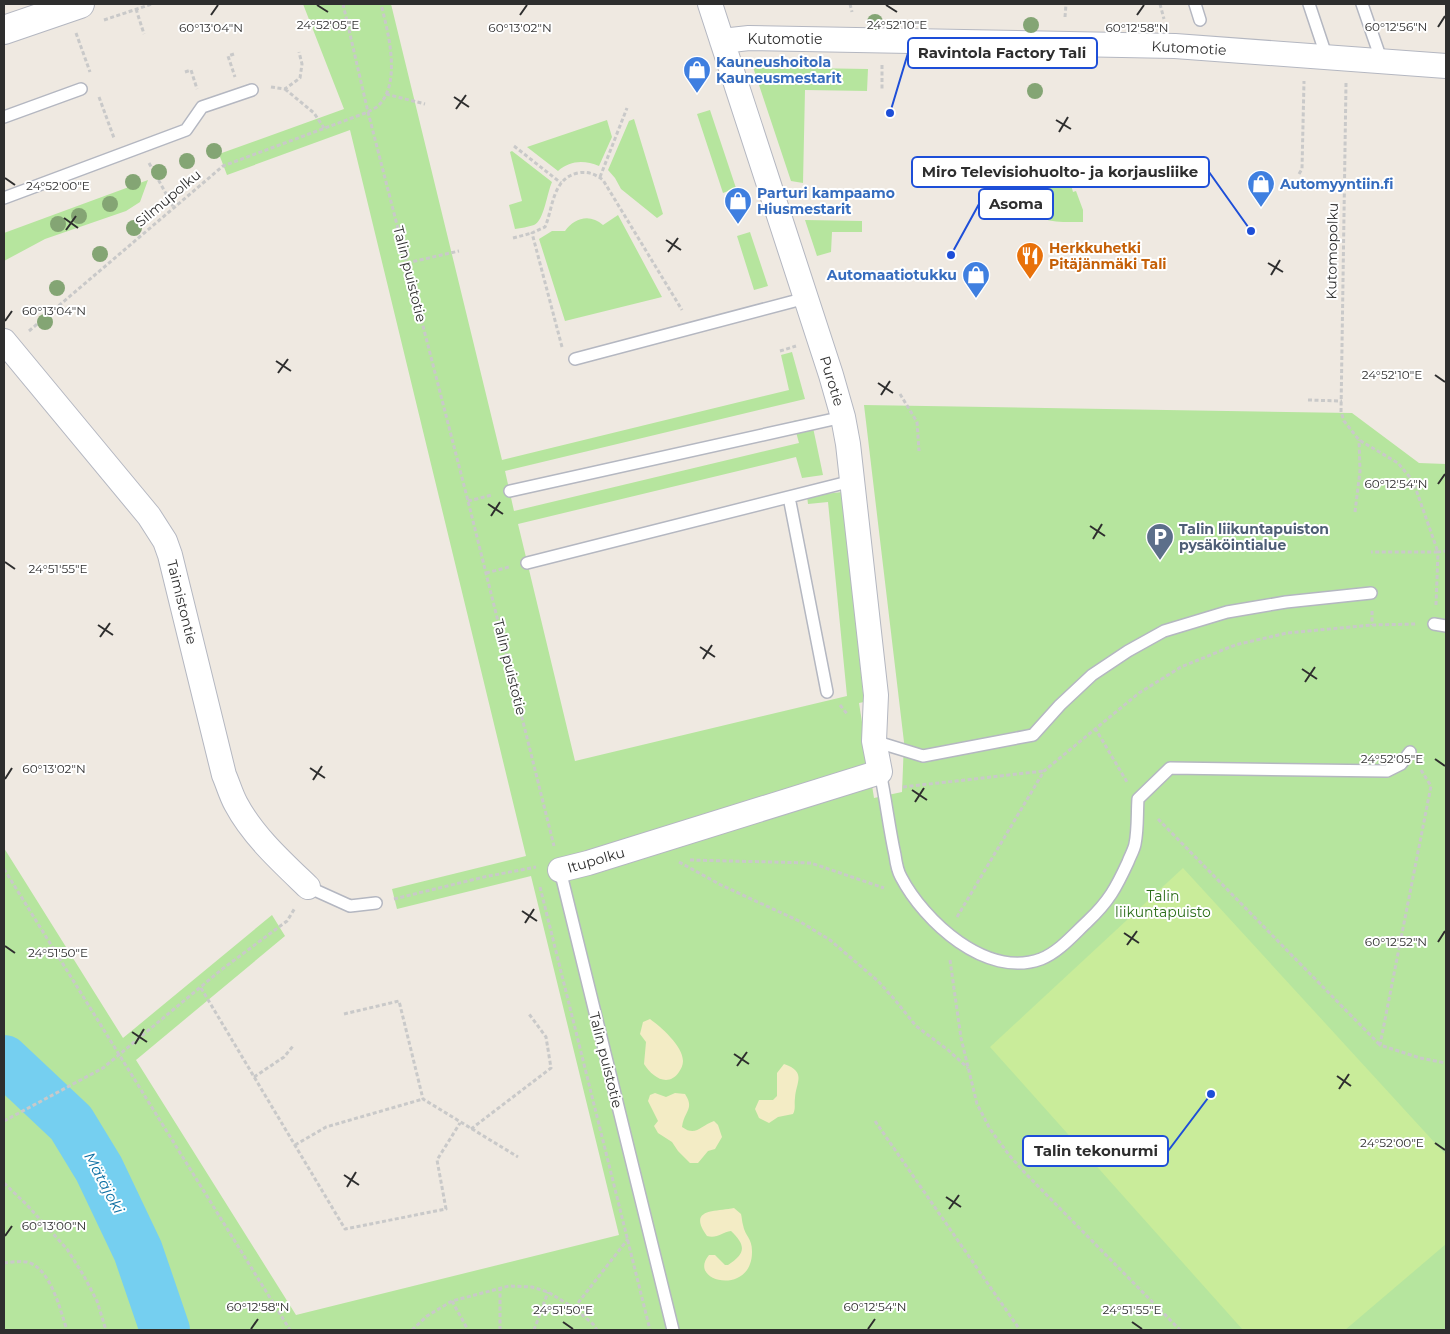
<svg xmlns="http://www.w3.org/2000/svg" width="1450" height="1334" font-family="Montserrat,sans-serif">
	<rect width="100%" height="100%" fill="#efe9e1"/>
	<path fill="#b6e59e" d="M303,4h88l111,456 287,-70 -8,-35 11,-3 13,47 -300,72 9,40 285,-68 -6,-22 18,-3 12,57 -21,3 -6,-21 -278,67 57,237 272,-65 -19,-194 -20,2 -1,-8 35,-4 22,210 -5,1 15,95 28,-6 2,-50 -40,-337 488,8 67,50 27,1v866h-1442v-482l119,190 149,-123 13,21 -149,124 160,255 323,-80 -88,-359 -134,33 -5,-20 134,-33 -176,-726 -123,45 -8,-21 125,-45z
		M753,67l115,2 -1,22 -62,-1 -2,93 -12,-2z
		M710,110l26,78 -13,5 -26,-79z
		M634,119l29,95 -6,4 -36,-29 -6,-11 -7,-8 21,-49z
		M607,120l5,17 -13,29c-14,-6 -29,-6 -41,5l-31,-24z
		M512,151l40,31c-5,11 -8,39 -18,43 -6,2 -13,3 -19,4l-6,-24 13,-4 -12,-49z
		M148,180l-8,22 -14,9 -81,28 -41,22v-28z
		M1056,180l1,4 13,-3 3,11 3,-1 7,19v12c-21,0 -50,3 -56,-22l4,-2 -1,-5 11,-4 -1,-3z
		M618,215l44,82 -97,24 -26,-82 13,-8h13c9,-13 25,-18 38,-6z
		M805,220l57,1v11h-30l-1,20 -14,4z
		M750,232l18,54 -14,4 -17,-54z"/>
	<path fill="#f3ecc5" d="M650,1019c11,8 33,27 33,42 0,4 -2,8 -4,11 -11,16 -27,5 -35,-8l2,-22 -6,-8 3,-12z
		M784,1064c23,8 12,18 11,34 -1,7 1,10 -2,16l-15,3 -9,6 -10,-5 -4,-9 4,-9h14l4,-4v-23z
		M655,1093l11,4 9,-4 10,1c10,15 -1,17 -3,33 14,10 18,-1 32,-6l4,4 4,12 -7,12 -7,2 -10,12h-8l-12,-12 -6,-9 -14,-9 -4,-7 4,-5 -10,-20 2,-6z
		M734,1208l7,6c1,4 1,8 2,11 2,11 9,13 9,26 1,46 -66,31 -43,4h6l10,10h3c17,-11 19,-19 3,-34 -9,1 -14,8 -24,5 -20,-28 8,-24 27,-28z"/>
	<path fill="#c9ec9a" d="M1183,868l263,287v89l-101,86h-102l-253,-283z"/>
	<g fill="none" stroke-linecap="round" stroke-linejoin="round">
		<path stroke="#75cff0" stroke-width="50" d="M4,1060l67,63 28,46 39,82 27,79"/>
		<defs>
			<path id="lane" d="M1195,4l5,16
				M1309,4l18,54
				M1362,4l20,58
				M4,117l77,-28
				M4,198l182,-68 16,-23 50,-17
				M575,359l231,-61
				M510,491l333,-74
				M789,497l38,195
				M527,563l325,-82
				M1434,624l12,2
				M874,741l49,15 110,-21 27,-30 32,-30 36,-24 36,-20 63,-19 59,-10 85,-9
				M880,772c6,28 9,56 15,83 1,7 2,15 6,22 23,44 85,102 140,82 18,-7 33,-25 47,-38 21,-20 28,-33 40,-59 2,-6 6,-12 7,-18 3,-14 2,-31 3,-45l32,-31 217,3 14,-7 9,-12
				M560,870l113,460
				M308,887l42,19 26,-3"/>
			<path id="street" d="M722,41l27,-3 426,8 271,20
				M4,341l145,175 16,25 5,14 54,220c4,9 7,20 12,29 17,32 46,58 72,83
				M560,870l28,-7 292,-91 -6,-31 2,-46 -28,-251 -5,-27 -12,-42 -121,-371"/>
			<path id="secondary" d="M4,30l76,-26"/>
		</defs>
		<use href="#lane" stroke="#b4b7c1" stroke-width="14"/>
		<use href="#street" stroke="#b4b7c1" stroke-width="26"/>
		<use href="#secondary" stroke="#b4b7c1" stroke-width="30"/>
		<path stroke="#c9c9c9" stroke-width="3" stroke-dasharray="4 2.5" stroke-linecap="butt" d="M343,4l25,108 100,389 86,345
			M850,4l2,8
			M1160,4l4,15
			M136,9l8,25
			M1065,17l1,-13
			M104,20l48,-16
			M76,33l14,39
			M234,54l-6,2 7,21
			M882,65v26
			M185,72l6,-2 6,19
			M1346,83l-5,329 3,9 15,19 39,23 15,18 25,71h-67
			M271,87l14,2 15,-11 2,-14 -3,-12
			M285,89l29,24 10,15
			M386,94l39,10
			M99,97l15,41
			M514,146l47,37
			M149,163l25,45
			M1299,174l3,-5 2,-88
			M600,177l27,-69
			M513,238l19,-5
			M407,263l52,-12
			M29,331l194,-165 145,-54c3,-2 8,-4 10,-6 24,-23 10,-74 3,-102
			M562,347l-30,-114 13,-6c8,-18 7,-49 33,-54 10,-2 17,1 25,7l79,130
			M780,351l16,-5
			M900,394l17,28 2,29
			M1308,400l34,1
			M468,501l24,-6
			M1355,512l5,-41 -1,-31
			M486,573l23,-6
			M1436,605l2,-53 8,-1
			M1372,611v14
			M840,705l8,10
			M1095,728l32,54
			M1421,770l10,16 -51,259 40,13 26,5
			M903,787l141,-16
			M1158,819l222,226
			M690,860l121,3 73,25
			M679,862l42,23 78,36 31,19 48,41 17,19 21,26 32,24 20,18
			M4,869l286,461
			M540,887l110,443
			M394,899l90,-22 52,-10
			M957,917l87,-146 95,-78 42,-26 54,-22 52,-12 85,-8 44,-1
			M950,960l11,78 16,66 13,25 19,26 17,19 154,156
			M201,988l144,241 101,-20 -9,-49 23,-37
			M344,1014l55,-13 24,98 95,58
			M254,1077l30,-20 9,-11
			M4,1121l99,-53 118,-98 66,-49 8,-13
			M875,1121l145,209
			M471,1129l80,-61 -5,-31 -17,-23
			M295,1145l31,-18 97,-28
			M4,1183l22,21 41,45 17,27 13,25 9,29
			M4,1263c7,-1 15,-2 23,-1 24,6 33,48 40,68
			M452,1301l16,29
			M574,1308l54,-69
			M412,1330l15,-14 25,-15 57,-15 23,1 16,5 26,16 19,16 4,6
			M500,1330v-41
			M534,1330l14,-38"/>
		<use href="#lane" stroke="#fff" stroke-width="11"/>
		<use href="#street" stroke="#fff" stroke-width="24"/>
		<use href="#secondary" stroke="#fff" stroke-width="28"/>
	</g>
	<g fill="#84a574">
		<circle cx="875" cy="22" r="8"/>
		<circle cx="1031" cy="25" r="8"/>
		<circle cx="1035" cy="91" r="8"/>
		<circle cx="214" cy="151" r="8"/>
		<circle cx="187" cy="161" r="8"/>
		<circle cx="159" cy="172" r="8"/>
		<circle cx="133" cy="182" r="8"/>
		<circle cx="110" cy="204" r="8"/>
		<circle cx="79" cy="216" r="8"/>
		<circle cx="58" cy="224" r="8"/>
		<circle cx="134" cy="228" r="8"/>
		<circle cx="100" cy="254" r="8"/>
		<circle cx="57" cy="288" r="8"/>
		<circle cx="45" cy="322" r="8"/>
	</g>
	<path fill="none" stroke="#2e2e2e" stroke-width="2" d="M317,5l11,7M886,5l11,7M211,15l7,-10M520,15l7,-10M1137,15l7,-10M1438,27l7,-11M454,97l15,10M456,109l10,-14M1056,120l15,9M1059,132l9,-15M5,178l10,7M64,218l14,10M66,230l10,-14M666,240l15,10M668,252l10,-14M1268,263l15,9M1271,275l9,-15M5,321l7,-10M276,361l15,10M278,373l10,-14M1435,375l10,7M878,383l15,10M881,395l9,-14M1438,484l7,-10M488,504l15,10M491,516l9,-14M1090,526l15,10M1093,539l9,-15M5,562l10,7M98,625l15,10M100,637l10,-14M700,647l15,10M703,659l9,-14M1302,669l15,10M1305,682l10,-15M1435,759l10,7M310,768l15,10M5,779l7,-11M313,780l9,-14M912,790l15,10M915,802l9,-14M522,911l15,10M525,923l9,-14M1124,933l15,10M1438,942l7,-11M1127,945l10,-14M5,946l10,7M132,1032l15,10M135,1044l9,-15M734,1054l15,10M737,1066l10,-14M1337,1076l14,10M1339,1089l10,-15M1435,1143l10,7M344,1175l15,10M347,1187l9,-15M946,1197l15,10M949,1209l10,-14M5,1236l7,-10M563,1322l10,7M1132,1322l10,7M251,1329l7,-10M868,1329l7,-10"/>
	<defs>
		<symbol id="shop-pin" viewBox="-11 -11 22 30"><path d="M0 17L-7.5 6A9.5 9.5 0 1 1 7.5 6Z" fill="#3f7fe0" stroke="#fff"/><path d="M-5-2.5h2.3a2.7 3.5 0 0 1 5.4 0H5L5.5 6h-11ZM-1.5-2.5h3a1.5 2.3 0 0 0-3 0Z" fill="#fff"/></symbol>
		<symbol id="restaurant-pin" viewBox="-11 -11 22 30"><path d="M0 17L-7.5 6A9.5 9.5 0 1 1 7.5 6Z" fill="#e8710a" stroke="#fff"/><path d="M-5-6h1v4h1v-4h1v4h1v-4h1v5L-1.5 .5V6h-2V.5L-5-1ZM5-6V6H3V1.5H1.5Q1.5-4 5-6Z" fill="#fff"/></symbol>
		<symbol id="parking-pin" viewBox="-11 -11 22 30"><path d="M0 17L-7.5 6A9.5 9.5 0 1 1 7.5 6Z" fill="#5c6f8a" stroke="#fff"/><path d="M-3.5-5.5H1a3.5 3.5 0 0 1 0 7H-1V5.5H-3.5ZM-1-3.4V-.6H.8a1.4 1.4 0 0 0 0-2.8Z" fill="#fff"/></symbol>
	</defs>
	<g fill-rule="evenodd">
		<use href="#shop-pin" x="681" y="54" width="32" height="43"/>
		<use href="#shop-pin" x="1245" y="168" width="32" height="43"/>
		<use href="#shop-pin" x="722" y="185" width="32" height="43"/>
		<use href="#restaurant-pin" x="1014" y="240" width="32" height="43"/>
		<use href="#shop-pin" x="960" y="259" width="32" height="43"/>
		<use href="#parking-pin" x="1144" y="521" width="32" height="43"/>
	</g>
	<g text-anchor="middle" stroke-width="4" stroke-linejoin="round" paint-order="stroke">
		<g font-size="14" fill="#2e2e2e" stroke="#fff">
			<text x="785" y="44">Kutomotie</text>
			<text transform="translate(1189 48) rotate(3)" y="5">Kutomotie</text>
			<text transform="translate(168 198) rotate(-40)" y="5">Silmupolku</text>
			<text transform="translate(1332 251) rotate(-89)" y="5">Kutomopolku</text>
			<text transform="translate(410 274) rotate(76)" y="5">Talin puistotie</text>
			<text transform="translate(832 381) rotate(73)" y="5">Purotie</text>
			<text transform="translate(182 602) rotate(76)" y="5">Taimistontie</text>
			<text transform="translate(510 667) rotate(76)" y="5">Talin puistotie</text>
			<text transform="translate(596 860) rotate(-16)" y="5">Itupolku</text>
			<text transform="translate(606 1060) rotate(76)" y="5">Talin puistotie</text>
		</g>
		<g font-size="14" font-weight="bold" fill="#366cbe" stroke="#fff" text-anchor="start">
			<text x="716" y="67">Kauneushoitola<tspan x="716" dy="16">Kauneusmestarit</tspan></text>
			<text x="1280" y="189">Automyyntiin.fi</text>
			<text x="757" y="198">Parturi kampaamo<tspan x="757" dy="16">Hiusmestarit</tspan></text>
			<text x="957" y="280" text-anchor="end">Automaatiotukku</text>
		</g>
		<g font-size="14" font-weight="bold" fill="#c56008" stroke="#fff" text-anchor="start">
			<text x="1049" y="253">Herkkuhetki<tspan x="1049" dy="16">Pitäjänmäki Tali</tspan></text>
		</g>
		<g font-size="14" font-weight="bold" fill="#4e5e75" stroke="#fff" text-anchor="start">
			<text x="1179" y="534">Talin liikuntapuiston<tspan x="1179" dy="16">pysäköintialue</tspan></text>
		</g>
		<g font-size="14" fill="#2c6e1b" stroke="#fff">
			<text x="1163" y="901">Talin<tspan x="1163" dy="16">liikuntapuisto</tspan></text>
		</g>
		<g font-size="15" font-style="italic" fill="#0d6fa3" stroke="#fff">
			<text transform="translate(104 1183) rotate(62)" y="5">Mätäjoki</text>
		</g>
	</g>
	<g font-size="12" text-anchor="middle" fill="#2e2e2e" stroke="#fff" stroke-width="4" stroke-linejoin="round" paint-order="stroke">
		<text x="328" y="29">24°52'05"E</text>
		<text x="897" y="29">24°52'10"E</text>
		<text x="1396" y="31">60°12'56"N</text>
		<text x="211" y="32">60°13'04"N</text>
		<text x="520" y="32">60°13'02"N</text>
		<text x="1137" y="32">60°12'58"N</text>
		<text x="58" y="190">24°52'00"E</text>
		<text x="54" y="315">60°13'04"N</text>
		<text x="1392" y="379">24°52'10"E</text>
		<text x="1396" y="488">60°12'54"N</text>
		<text x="58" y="573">24°51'55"E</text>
		<text x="1392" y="763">24°52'05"E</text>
		<text x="54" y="773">60°13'02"N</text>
		<text x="1396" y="946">60°12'52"N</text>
		<text x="58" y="957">24°51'50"E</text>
		<text x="1392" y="1147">24°52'00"E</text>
		<text x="54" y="1230">60°13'00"N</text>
		<text x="258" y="1311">60°12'58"N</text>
		<text x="875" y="1311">60°12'54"N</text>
		<text x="563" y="1314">24°51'50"E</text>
		<text x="1132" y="1314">24°51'55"E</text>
	</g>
	<path fill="none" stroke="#1d4ed8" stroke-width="2" d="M890 113L908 53M1251 231L1209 172M951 255L979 204M1211 1094L1168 1151"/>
	<g fill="#1d4ed8" stroke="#fff" stroke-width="2">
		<circle cx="890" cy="113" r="5"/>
		<circle cx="1251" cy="231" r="5"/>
		<circle cx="951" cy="255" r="5"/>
		<circle cx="1211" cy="1094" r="5"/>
	</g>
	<g fill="#fff" stroke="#1d4ed8" stroke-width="2">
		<rect x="908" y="38" width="189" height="30" rx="5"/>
		<rect x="912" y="157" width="297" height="30" rx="5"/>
		<rect x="979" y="189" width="74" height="30" rx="5"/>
		<rect x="1023" y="1136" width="145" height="30" rx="5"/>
	</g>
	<g font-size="15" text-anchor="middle" font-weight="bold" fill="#2e2e2e">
		<text x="1002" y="58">Ravintola Factory Tali</text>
		<text x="1060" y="177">Miro Televisiohuolto- ja korjausliike</text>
		<text x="1016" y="209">Asoma</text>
		<text x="1096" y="1156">Talin tekonurmi</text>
	</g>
	<rect width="1450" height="1334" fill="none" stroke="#2e2e2e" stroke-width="10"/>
</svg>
